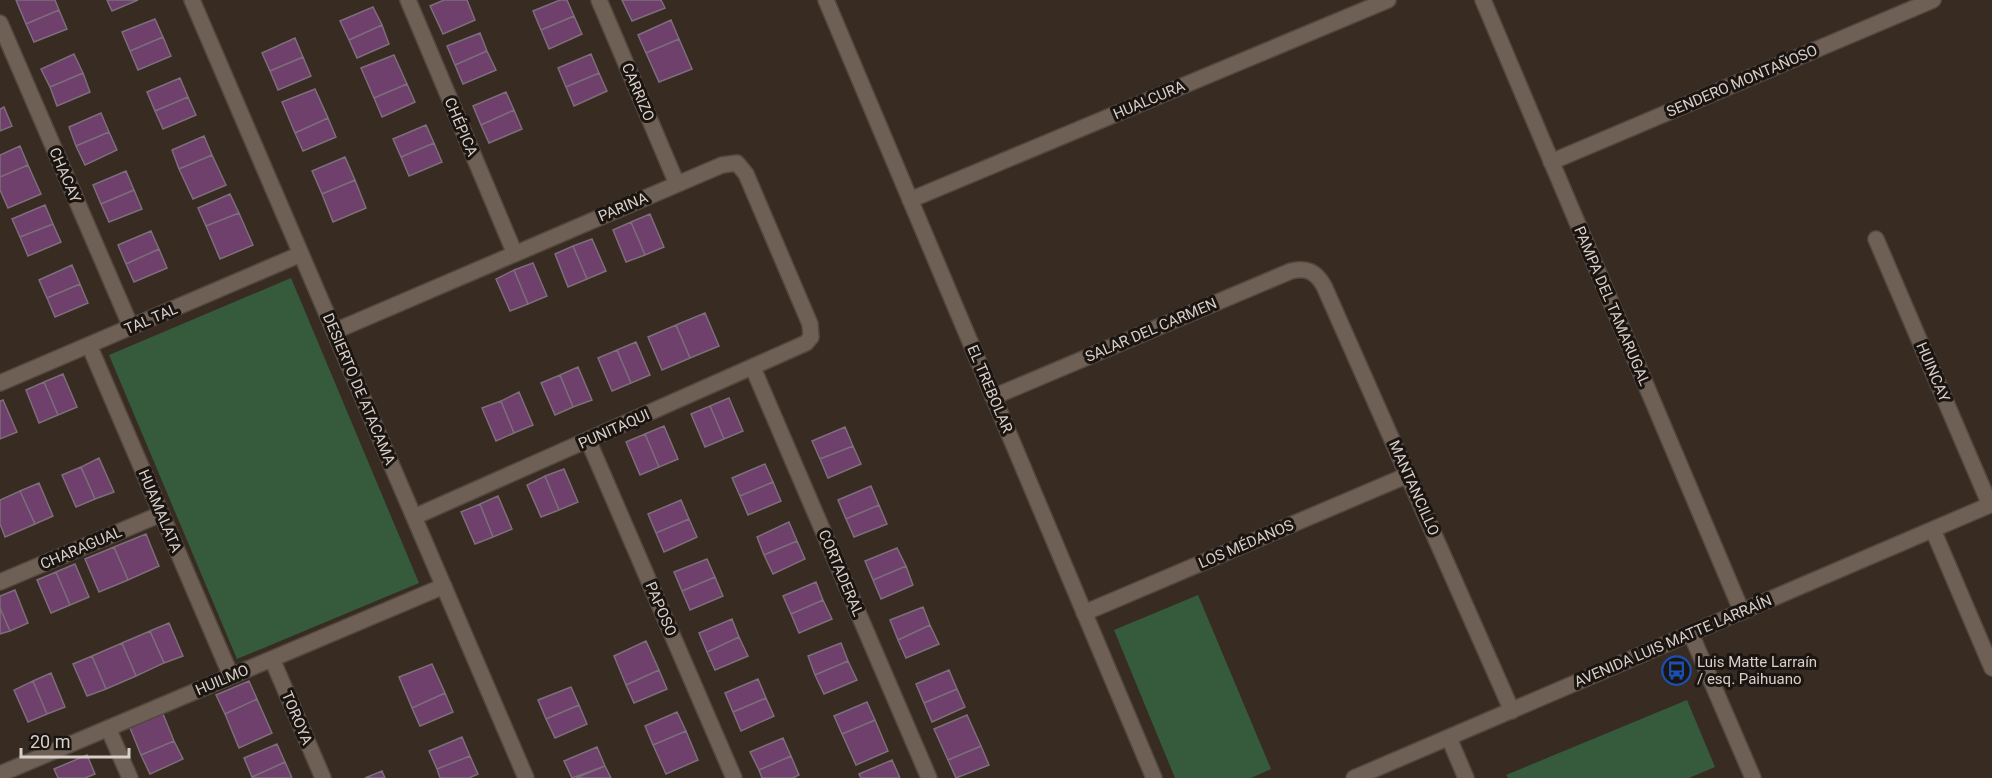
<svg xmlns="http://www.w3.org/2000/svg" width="1992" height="778" font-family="Roboto,sans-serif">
	<rect width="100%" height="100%" fill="#382b22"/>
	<path fill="#355b3c" d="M291,278l128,305 -182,76 -128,-304z
		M1198,595l73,174 -20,9h-76l-61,-148z
		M1687,700l28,67 -26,11h-181l-2,-3z"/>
	<path fill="#6e406b" stroke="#7c6e7b" stroke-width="1.5" d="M16,0h39l4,10 -33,14z
		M107,0h31l-26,11z
		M444,0h23l8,20 -32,14 -13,-28z
		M560,0h7l7,16 -33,14 -8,-19z
		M622,0h39l4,8 -33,13z
		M373,7l9,18 -33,15 -9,-19z
		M59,10l8,19 -33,13 -8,-18z
		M574,16l8,18 -33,15 -8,-19z
		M155,19l8,18 -33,14 -8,-19z
		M671,20l8,19 -33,14 -8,-18z
		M382,25l7,19 -32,14 -8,-18z
		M480,33l7,18 -32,14 -8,-19z
		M163,37l8,19 -33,14 -8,-19z
		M295,38l8,19 -33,14 -8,-18z
		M679,39l13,30 -33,13 -13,-29z
		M487,51l9,19 -33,14 -8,-19z
		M74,54l9,19 -33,14 -9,-18z
		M591,54l8,19 -33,14 -8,-19z
		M394,55l13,29 -33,14 -13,-30z
		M303,57l8,19 -33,14 -8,-19z
		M83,73l7,19 -33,14 -7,-19z
		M599,73l8,18 -33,15 -8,-19z
		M180,78l8,19 -33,14 -8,-19z
		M407,84l8,18 -33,15 -8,-19z
		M315,89l13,29 -33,15 -13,-31z
		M506,92l8,18 -33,15 -8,-19z
		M188,97l8,18 -33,14 -8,-18z
		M4,107l8,19 -12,5v-22z
		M514,110l8,19 -33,14 -8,-18z
		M101,113l8,19 -33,14 -7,-19z
		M328,118l8,19 -33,14 -8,-18z
		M426,125l8,18 -33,14 -8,-18z
		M109,132l8,18 -32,15 -9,-19z
		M204,136l8,19 -33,14 -7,-19z
		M434,143l8,19 -33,14 -8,-19z
		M20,146l8,19 -28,12v-22z
		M212,155l14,30 -33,14 -14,-30z
		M345,157l10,23 -33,14 -10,-23z
		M28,165l13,29 -33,14 -8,-18v-13z
		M126,171l8,19 -33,14 -8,-19z
		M355,180l11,28 -33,14 -11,-28z
		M134,190l8,19 -33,13 -8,-18z
		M230,194l9,19 -33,13 -8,-18z
		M45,205l8,19 -33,13 -8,-18z
		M239,213l14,32 -33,14 -14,-33z
		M650,214l14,33 -19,8 -14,-33z
		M631,222l14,33 -19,7 -13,-32z
		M53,224l8,18 -33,14 -8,-19z
		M151,231l8,18 -33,15 -8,-19z
		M592,239l14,32 -19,8 -14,-33z
		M573,246l14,33 -19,8 -13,-33z
		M159,249l8,19 -33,14 -8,-18z
		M533,263l14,33 -19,8 -14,-34z
		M72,265l8,19 -33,14 -8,-18z
		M514,270l14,34 -18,7 -14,-32z
		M80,284l8,19 -33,14 -8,-19z
		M705,313l14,33 -29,12 -14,-33z
		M676,325l14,33 -28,12 -14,-33z
		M636,342l14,33 -19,8 -14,-33z
		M617,350l14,33 -19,8 -14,-33z
		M578,367l14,33 -19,7 -13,-32z
		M63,374l14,33 -19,8 -14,-33z
		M560,375l13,32 -18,8 -14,-32z
		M44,382l14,33 -19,8 -13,-33z
		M519,392l14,33 -19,8 -13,-32z
		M729,398l14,33 -19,8 -14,-33z
		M3,400l14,32 -17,7v-38z
		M501,401l13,32 -18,8 -14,-33z
		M710,406l14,33 -19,8 -14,-33z
		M664,426l14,33 -19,8 -14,-33z
		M845,427l8,19 -33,13 -8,-18z
		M645,434l14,33 -19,8 -14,-33z
		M853,446l8,18 -33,14 -8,-19z
		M99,458l15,34 -19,7 -14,-32z
		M765,464l8,18 -33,14 -8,-18z
		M81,467l14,32 -19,8 -14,-32z
		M564,469l14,33 -19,8 -14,-34z
		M545,476l14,34 -18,7 -14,-32z
		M773,482l8,19 -33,14 -8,-19z
		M39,483l14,33 -18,8 -15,-33z
		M871,486l8,19 -33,14 -8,-19z
		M20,491l15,33 -30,13 -5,-13v-24z
		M498,496l14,33 -19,8 -13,-33z
		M681,500l8,19 -33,14 -8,-19z
		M480,504l13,33 -18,7 -14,-32z
		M879,505l8,19 -33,13 -8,-18z
		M689,519l8,18 -33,15 -8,-19z
		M789,522l8,19 -33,14 -7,-18z
		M146,534l13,32 -31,14 -14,-33z
		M797,541l8,18 -32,15 -9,-19z
		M114,547l14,33 -29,12 -14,-33z
		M897,548l9,18 -33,14 -8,-19z
		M707,559l8,18 -33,14 -8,-19z
		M75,564l14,33 -19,8 -14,-33z
		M906,566l7,19 -32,14 -8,-19z
		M56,572l14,33 -19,8 -14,-33z
		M715,577l8,19 -33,14 -8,-19z
		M816,582l7,18 -32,14 -8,-18z
		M15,590l13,33 -18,8 -10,-23v-12z
		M823,600l9,19 -33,14 -8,-19z
		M923,607l7,18 -32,15 -8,-20z
		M0,608l10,23 -10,3z
		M732,619l7,18 -32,15 -8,-19z
		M169,623l14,33 -19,7 -14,-32z
		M930,625l9,19 -33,14 -8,-18z
		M150,631l14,32 -28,13 -14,-33z
		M739,637l9,19 -33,14 -8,-18z
		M646,641l13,29 -33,15 -12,-29z
		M122,643l14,33 -30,13 -14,-33z
		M841,643l7,18 -33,14 -7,-19z
		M92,656l14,33 -19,7 -14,-32z
		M848,661l9,19 -33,14 -9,-19z
		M432,664l13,29 -33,15 -13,-31z
		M659,670l8,19 -33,14 -8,-18z
		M949,670l8,19 -33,14 -8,-19z
		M51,673l14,34 -18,7 -14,-33z
		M758,679l8,19 -33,14 -8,-19z
		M33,681l14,33 -19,8 -14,-32z
		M249,681l8,18 -32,15 -9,-19z
		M571,687l8,18 -33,14 -8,-19z
		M957,689l8,18 -33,15 -8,-19z
		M445,693l8,19 -33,14 -8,-18z
		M766,698l8,18 -33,15 -8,-19z
		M257,699l15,34 -33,15 -14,-34z
		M867,702l8,18 -33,14 -8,-18z
		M579,705l8,19 -32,14 -9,-19z
		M161,709l13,32 -33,14 -13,-32z
		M677,712l9,19 -33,14 -8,-19z
		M967,715l14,31 -33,14 -14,-31z
		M875,720l13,31 -32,14 -14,-31z
		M686,731l12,29 -32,14 -13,-29z
		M462,737l8,19 -33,13 -8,-18z
		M783,738l8,18 -32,14 -9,-18z
		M174,741l9,18 -33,15 -9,-19z
		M277,744l8,18 -33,15 -8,-19z
		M981,746l8,19 -33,13 -8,-18z
		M597,747l8,19 -33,12 -8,-17z
		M87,755l8,19 -10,4h-27l-4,-9z
		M470,756l8,18 -9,4h-29l-3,-9z
		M791,756l8,19 -6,3h-31l-3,-8z
		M892,760l8,18h-39l-2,-4z
		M285,762l7,16h-39l-1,-1z
		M605,766l6,12h-35z
		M382,771l3,7h-20z"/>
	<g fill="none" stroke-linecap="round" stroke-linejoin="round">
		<defs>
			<path id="minor" d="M192,0l334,778
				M408,0l107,254
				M599,0l78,184
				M826,0l328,778
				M1483,0l259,612
				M0,23l131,304
				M1551,162l382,-162
				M910,200l478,-200
				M1876,239l114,266
				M335,331l387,-166 15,-2 9,11 64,150 1,13 -5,6 -392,174
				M89,345l142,331
				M753,368l176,410
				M0,383l301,-129
				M993,397l298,-126c16,-4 25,1 33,15l188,425
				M588,440l146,338
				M1933,530l59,138
				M0,582l161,-68
				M1084,613l324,-138
				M1691,634l62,144
				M272,659l51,119
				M108,728l22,50
				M1449,738l17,40
				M0,774l444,-188
				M1354,778l638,-274"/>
		</defs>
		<use href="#minor" stroke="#534840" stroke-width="18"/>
		<use href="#minor" stroke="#6f6056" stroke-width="15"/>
	</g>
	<defs>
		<symbol id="bus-ring" viewBox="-11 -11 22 22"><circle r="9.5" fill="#1b1511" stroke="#1a4fb4" stroke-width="1.5"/><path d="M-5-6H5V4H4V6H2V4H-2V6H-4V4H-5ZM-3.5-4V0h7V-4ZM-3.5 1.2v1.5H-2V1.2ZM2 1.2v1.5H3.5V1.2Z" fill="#1a4fb4"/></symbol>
	</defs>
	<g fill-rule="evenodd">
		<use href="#bus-ring" x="1660" y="654" width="33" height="33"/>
	</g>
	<g text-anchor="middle" stroke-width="6" stroke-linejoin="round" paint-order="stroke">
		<g font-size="15" fill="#d8cfc9" stroke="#1b1511">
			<text transform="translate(1742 81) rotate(-23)" y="5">SENDERO MONTAÑOSO</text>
			<text transform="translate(638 92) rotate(67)" y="5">CARRIZO</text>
			<text transform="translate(1149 100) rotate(-23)" y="5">HUALCURA</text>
			<text transform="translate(461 127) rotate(67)" y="5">CHÉPICA</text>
			<text transform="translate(65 175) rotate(67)" y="5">CHACAY</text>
			<text transform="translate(623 207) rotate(-23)" y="5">PARINA</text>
			<text transform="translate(1612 306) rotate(67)" y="5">PAMPA DEL TAMARUGAL</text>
			<text transform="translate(151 319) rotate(-23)" y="5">TAL TAL</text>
			<text transform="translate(1151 330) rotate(-23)" y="5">SALAR DEL CARMEN</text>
			<text transform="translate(1933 372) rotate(67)" y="5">HUINCAY</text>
			<text transform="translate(359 389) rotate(67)" y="5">DESIERTO DE ATACAMA</text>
			<text transform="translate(990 389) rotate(67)" y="5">EL TREBOLAR</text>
			<text transform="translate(614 429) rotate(-24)" y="5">PUNITAQUI</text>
			<text transform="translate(1414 488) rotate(66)" y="5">MANTANCILLO</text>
			<text transform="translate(160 511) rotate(67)" y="5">HUAMALATA</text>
			<text transform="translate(1246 544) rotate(-23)" y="5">LOS MÉDANOS</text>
			<text transform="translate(81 548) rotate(-23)" y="5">CHARAGUAL</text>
			<text transform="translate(841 573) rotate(67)" y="5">CORTADERAL</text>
			<text transform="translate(661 609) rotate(67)" y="5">PAPOSO</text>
			<text transform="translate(1673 641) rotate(-23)" y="5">AVENIDA LUIS MATTE LARRAÍN</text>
			<text transform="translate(222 680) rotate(-23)" y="5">HUILMO</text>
			<text transform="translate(297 718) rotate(67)" y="5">TOROYA</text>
		</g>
		<g font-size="15" fill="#d8cfc9" stroke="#1b1511" text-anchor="start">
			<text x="1697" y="667">Luis Matte Larraín<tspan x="1697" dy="17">/ esq. Paihuano</tspan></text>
		</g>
	</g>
	<path d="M21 748v9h108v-9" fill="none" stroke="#d8cfc9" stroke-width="3"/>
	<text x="30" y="748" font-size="18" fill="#d8cfc9" stroke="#1b1511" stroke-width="4.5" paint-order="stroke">20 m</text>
</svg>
